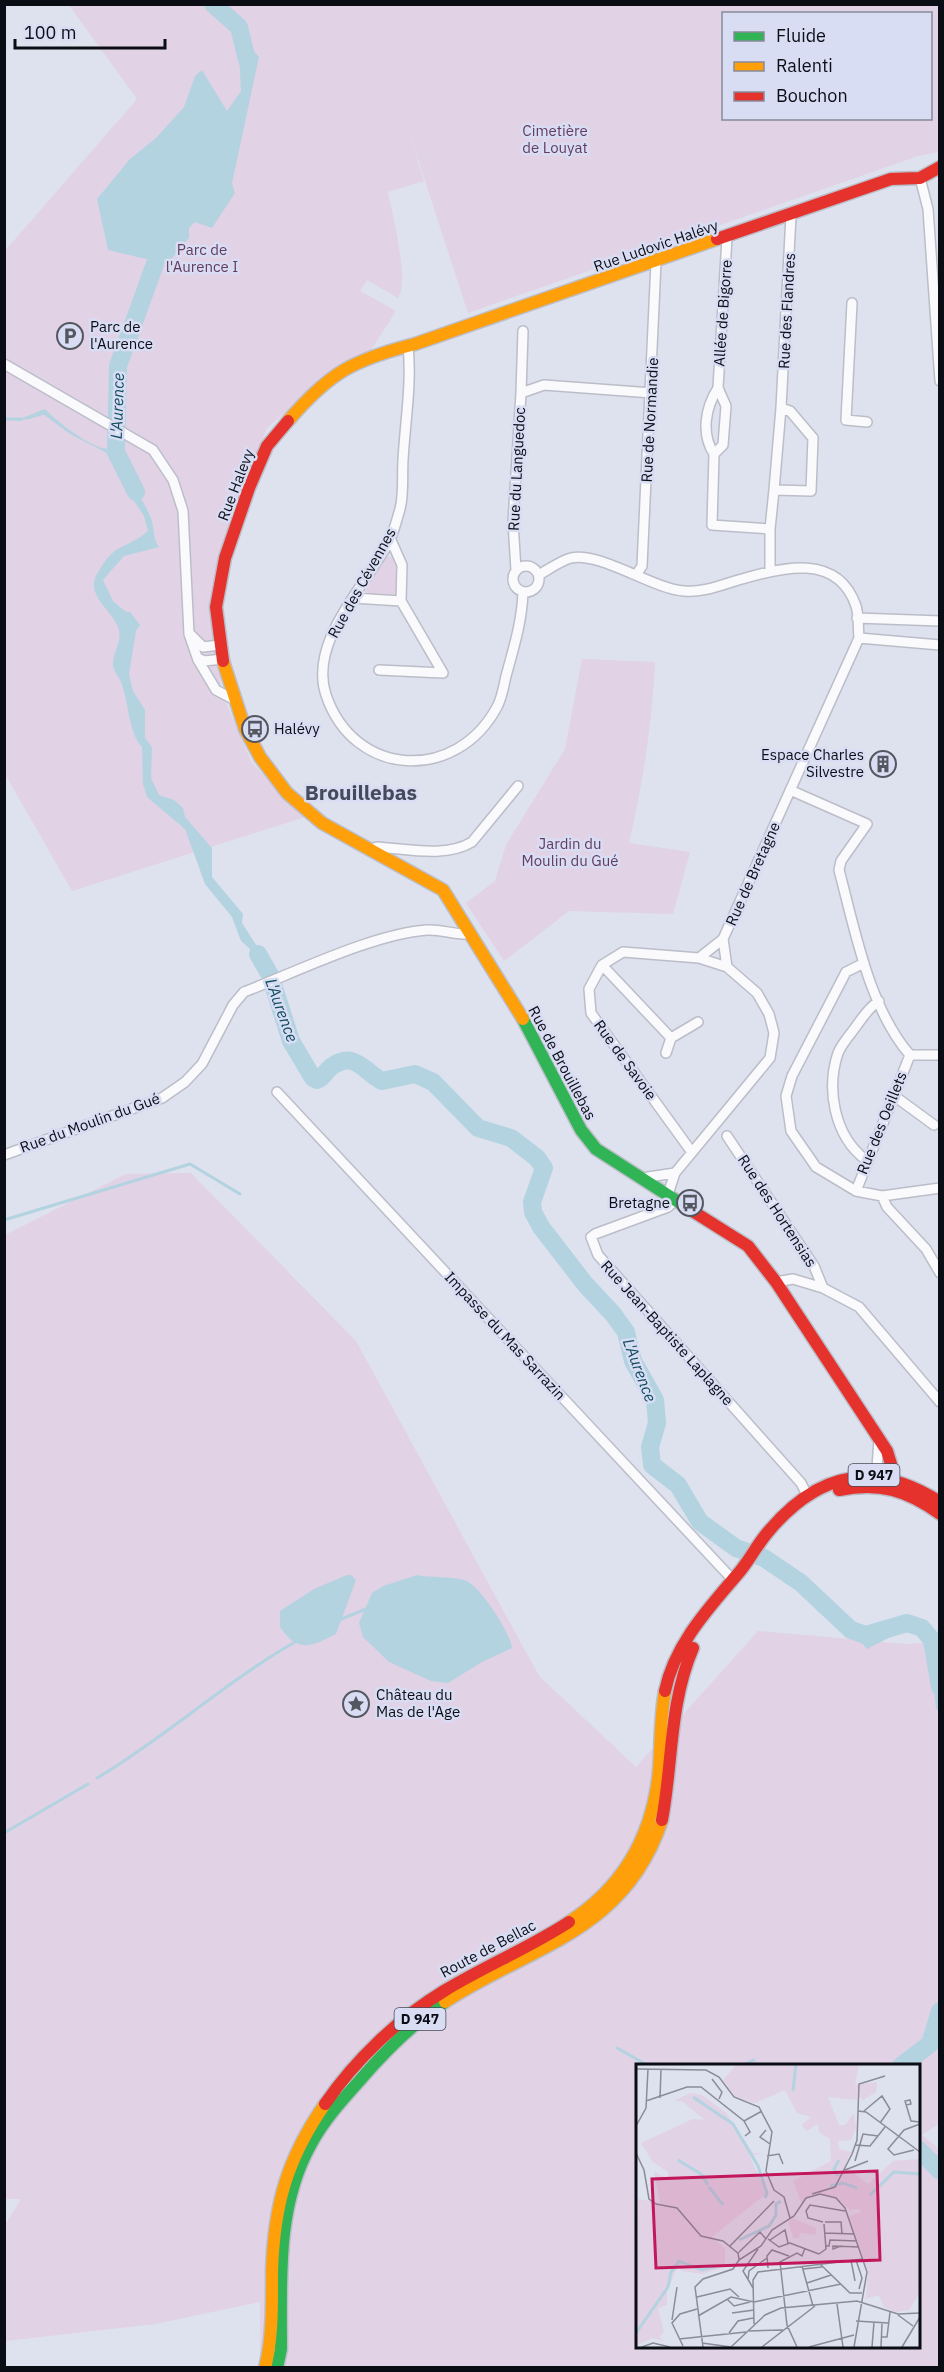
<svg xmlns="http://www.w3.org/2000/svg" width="944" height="2372" font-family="'IBM Plex Sans',sans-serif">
	<rect width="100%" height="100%" fill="#dee1ee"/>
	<path fill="#e1d2e6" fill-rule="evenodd" d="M69,5h870v147l-21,4 -450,157 -63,-194 19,62 -36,11c4,21 22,90 10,106l-31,-18 -7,11 36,20 -25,39 4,3 -36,14 -72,61 -29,69 -26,91 10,105 30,70 53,54 -233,74 -67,-117 -1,-522 133,-153zM724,14h206v104h-206z
		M385,557h7l5,7 -1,30h-28l-3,-2z
		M582,659l73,3c-3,62 -12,121 -26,181l61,9 -17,62 -104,-3 -65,50 -38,-58 29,-22 11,-36 59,-96z
		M191,1173l165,168 183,335 97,91 122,-136 149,13 32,-2 1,481 -18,12 17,14v218h-679v-65l-105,22 -150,17v-116l16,-26h-16v-964l121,-61zM638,2066h280v280h-280z"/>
	<path fill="#b3d3e1" d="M238,34l21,23 -27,126 3,10 -23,35 -17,-6 -6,6v10l-20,24 -23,-3 -38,-9 -11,-51 33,-40 26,-21 28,-31 11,-31 7,-6 25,41 14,-20z
		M45,409c12,13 49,42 66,40l1,-16 4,1c0,39 20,49 34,82 5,10 2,22 9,31l-35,9 -21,24 10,21 13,11h4l10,13 -4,6 -7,43 4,17 12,19v28l7,9 -1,31 8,17 15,5 9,8 2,9 27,31v29l31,37 -1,9 32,50 -8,3 -15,-26 -10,-9 -9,-24 -27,-33 -20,-55 -38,-32 -4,-13 -1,-37c-14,-15 -13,-45 -21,-65 -2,-5 -7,-11 -8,-16 -1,-12 9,-24 6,-36 -4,-18 -35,-34 -22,-56 19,-34 26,-22 51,-43l-4,-15 -16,-24 -17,-37 -41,-21 -27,-20 -24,7 -14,-1 10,1z
		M274,990l17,51 22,37 4,2c7,-3 9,-8 14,-13 24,-17 32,4 51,14l33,-7 18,8 45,46 33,10 26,20 7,10 -12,34 1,10 8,15 44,57 28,30 13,18 7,29 22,39 2,23 -7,24 2,18 26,20 22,37 36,26 10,2 -4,6 -33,-20 -14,-15 -24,-37 -15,-10 -13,-16 10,-35 -1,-22 -20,-35 -8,-31 -7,-11 -37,-38 -46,-62 -7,-18 11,-42 -29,-24 -33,-8 -44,-48c-19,-9 -31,1 -50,0 -16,-6 -27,-30 -47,-16 -5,4 -7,11 -13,15l-12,1 -23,-41 -18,-52z
		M763,1557l38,26 37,37 21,14c18,3 33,-10 50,-11 31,-1 31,69 30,90l-3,-5 -8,-67 -7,-8 -15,-4 -39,20 -4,-5 -10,-4 -59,-56 -34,-22z
		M347,1575h4l5,5 -20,54c-25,13 -38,19 -56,-7v-16l34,-22z
		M417,1575c15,3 32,1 47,5 15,3 47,54 48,68l-30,14 -34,21 -17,-2 -42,-19 -26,-25 -4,-14 13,-30 11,-7z
		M939,2001l-4,29 -5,14 -29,22h-7l33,-30 7,-25z"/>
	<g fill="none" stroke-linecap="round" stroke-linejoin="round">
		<path stroke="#b3d3e1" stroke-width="3" d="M27,418l17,-5
			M4,419h17
			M4,1220l186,-56 50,30
			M339,1620l27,-11
			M97,1778c69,-41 128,-96 198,-136
			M4,1833l84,-49
			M617,2048l32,18
			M741,2066l13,-6"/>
		<path stroke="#b3d3e1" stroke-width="18" d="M213,4l26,23 8,33
			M136,492l-20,-40 2,-86 46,-127
			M258,954l12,21 21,66 22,37 4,2c7,-3 8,-8 14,-13 24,-17 32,4 51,14l33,-7 18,8 45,46 33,10 26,20 7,10 -12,34 1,10 8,15 44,57 28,30 13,18 7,29 22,39 2,23 -7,24 2,18 26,20 22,37 36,26 28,10 37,25 50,47 15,5 41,-12 15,5 10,12 8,47
			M901,2066l29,-22 10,-33
			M918,2149l22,22"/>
		<defs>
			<path id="street" d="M920,178l8,31 12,172
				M852,303l-6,117 21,2
				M408,346c4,37 -3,77 -5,114 -1,15 1,35 -3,49 -3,10 -6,22 -10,31 -23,44 -82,101 -64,155 28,83 130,88 171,12 5,-9 7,-22 9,-31 8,-29 16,-55 17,-84
				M4,364l149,86 20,30 10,31 6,123 9,26 18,30 17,9
				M521,393l2,-62
				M781,408l9,3 23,27 -2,53 -37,-1 7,-82 10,-193
				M714,454l9,-9 3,-39 -8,-18 9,-150
				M714,454l-2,71 58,4v43
				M714,454c-13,-20 -9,-46 4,-66
				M770,529l4,-39
				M513 579a13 13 0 1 1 26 0a13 13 0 1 1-26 0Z
				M516,570l-3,-48 8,-129 23,-8 108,8
				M539,575c10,-6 21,-14 32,-17 28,-7 82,31 113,33 20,2 39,-7 58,-12 40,-12 96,-26 114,27 3,9 2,22 3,32l-136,301 4,28 30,26 12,21 5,19 -4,25 -95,115
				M636,575l6,-9 14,-304
				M353,598l48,3 1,-36 -12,-27
				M857,618l83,3
				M191,635l12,12 17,-2
				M859,638l81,7
				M198,658l6,3 19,-2
				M379,670l64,3 -42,-72
				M790,790l77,34 -26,37 -2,9c16,60 30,138 71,185h30
				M368,850l9,-3c30,2 69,11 95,-5l46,-56
				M699,958l24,-19
				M864,963l-18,9 -54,104 -6,20 5,35 25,36 40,24 26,5 58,-8
				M602,965l69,73 27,-16
				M666,1053l5,-15
				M277,1092l456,488
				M893,1095l41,30
				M727,1136l87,130 9,22
				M691,1151l-100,-138 -2,-24 13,-24 21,-13 76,6 28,9
				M4,1155l158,-57 23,-16 17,-18 31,-59 11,-13c52,-20 129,-58 183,-62 14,-1 28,5 41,4
				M866,1160c-32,-24 -40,-71 -28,-107 4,-10 13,-19 19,-28 7,-9 12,-18 22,-24
				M645,1181l3,-4 27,-4 -7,21
				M856,1191l54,-136
				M882,1196l5,11 39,42 14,24
				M675,1200l-7,7 -73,27 -4,3 7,18 203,228 7,14
				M776,1282l17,-3 30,9 36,19 81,95
				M876,1482l3,-43"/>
			<path id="fast" d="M523,1019l58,111 15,19 98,63
				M277,2368l4,-19c0,-69 -5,-143 30,-205 13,-24 32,-45 50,-65 25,-29 52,-56 84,-77"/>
			<path id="slow" d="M288,421c42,-49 65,-61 127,-77l302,-105
				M223,661l22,68 15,28 27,36 35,30 121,67 80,129
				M569,1922c56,-36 84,-87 90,-152 2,-26 1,-53 6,-79
				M445,2002c87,-57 180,-69 217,-182
				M265,2368c8,-32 7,-64 7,-96 2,-67 15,-113 53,-168"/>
			<path id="jam" d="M717,239l174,-60 29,-1 20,-11
				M223,661l-7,-54 9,-49 24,-70 18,-42 21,-25
				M694,1212l54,34 28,36 111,169 4,13v22
				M839,1490c40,-8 68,0 101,24
				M665,1691c9,-45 42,-81 71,-115 12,-13 20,-30 32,-44 50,-60 106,-72 172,-30
				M662,1820c11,-58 7,-116 31,-172
				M325,2104c30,-44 73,-85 119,-113 41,-25 85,-43 125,-69"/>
		</defs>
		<use href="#street" stroke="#bbbec8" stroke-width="12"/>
		<use href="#fast" stroke="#bbbec8" stroke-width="15"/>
		<use href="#slow" stroke="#bbbec8" stroke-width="15"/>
		<use href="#jam" stroke="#bbbec8" stroke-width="15"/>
		<use href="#street" stroke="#fafafc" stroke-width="9"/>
		<use href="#fast" stroke="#30b455" stroke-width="12"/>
		<use href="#slow" stroke="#ff9f0a" stroke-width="12"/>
		<use href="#jam" stroke="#e5322d" stroke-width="12"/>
	</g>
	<defs>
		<symbol id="parking-ring" viewBox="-11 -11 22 22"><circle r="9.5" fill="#d8ddf4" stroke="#555760" stroke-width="1.5"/><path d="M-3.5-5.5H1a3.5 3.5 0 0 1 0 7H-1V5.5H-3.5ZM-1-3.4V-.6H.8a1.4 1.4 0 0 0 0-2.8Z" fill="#555760"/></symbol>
		<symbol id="bus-ring" viewBox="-11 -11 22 22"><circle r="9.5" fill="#d8ddf4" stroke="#555760" stroke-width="1.5"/><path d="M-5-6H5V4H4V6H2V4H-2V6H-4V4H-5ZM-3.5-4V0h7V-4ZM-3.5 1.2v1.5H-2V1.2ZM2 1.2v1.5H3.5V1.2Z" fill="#555760"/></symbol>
		<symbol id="building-ring" viewBox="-11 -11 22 22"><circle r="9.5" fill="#d8ddf4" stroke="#555760" stroke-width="1.5"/><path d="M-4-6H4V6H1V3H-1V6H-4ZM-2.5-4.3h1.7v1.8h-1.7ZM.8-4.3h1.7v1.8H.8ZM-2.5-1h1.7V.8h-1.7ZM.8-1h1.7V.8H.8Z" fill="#555760"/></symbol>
		<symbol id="sight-ring" viewBox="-11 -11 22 22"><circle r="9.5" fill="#d8ddf4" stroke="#555760" stroke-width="1.5"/><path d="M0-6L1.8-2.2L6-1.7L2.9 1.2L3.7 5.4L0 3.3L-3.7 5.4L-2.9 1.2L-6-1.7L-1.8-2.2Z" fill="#555760"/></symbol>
	</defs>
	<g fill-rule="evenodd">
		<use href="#parking-ring" x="55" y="321" width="30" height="30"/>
		<use href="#bus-ring" x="240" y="714" width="30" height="30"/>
		<use href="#building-ring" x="868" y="749" width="30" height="30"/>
		<use href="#bus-ring" x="675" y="1188" width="30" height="30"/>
		<use href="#sight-ring" x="341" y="1689" width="30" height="30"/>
	</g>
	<g text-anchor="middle" stroke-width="5" stroke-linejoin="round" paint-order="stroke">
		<g fill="#d8ddf4" stroke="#484b57" stroke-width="1.5">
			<rect x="848.5" y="1464" width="51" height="22" rx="4.5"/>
			<rect x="394.5" y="2008" width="51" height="22" rx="4.5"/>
		</g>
		<g font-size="14" font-weight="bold" fill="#0b0d14">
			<text x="874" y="1480">D 947</text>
			<text x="420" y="2024">D 947</text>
		</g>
		<g font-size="15" fill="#643b61" stroke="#d8ddf4">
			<text x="555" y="136">Cimetière<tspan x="555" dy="17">de Louyat</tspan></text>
			<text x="202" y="255">Parc de<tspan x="202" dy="17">l'Aurence I</tspan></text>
			<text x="570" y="849">Jardin du<tspan x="570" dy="17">Moulin du Gué</tspan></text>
		</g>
		<g font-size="15" fill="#0b0d14" stroke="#d8ddf4">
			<text transform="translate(656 246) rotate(-19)" y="5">Rue Ludovic Halévy</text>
			<text transform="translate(787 311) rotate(-87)" y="5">Rue des Flandres</text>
			<text transform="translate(723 313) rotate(-86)" y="5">Allée de Bigorre</text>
			<text transform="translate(650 420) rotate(-87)" y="5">Rue de Normandie</text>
			<text transform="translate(517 469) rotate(-87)" y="5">Rue du Languedoc</text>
			<text transform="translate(236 485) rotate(-69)" y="5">Rue Halevy</text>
			<text transform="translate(362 583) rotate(-61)" y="5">Rue des Cévennes</text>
			<text transform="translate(753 874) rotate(-66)" y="5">Rue de Bretagne</text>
			<text transform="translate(625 1060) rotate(54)" y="5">Rue de Savoie</text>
			<text transform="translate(562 1063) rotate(62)" y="5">Rue de Brouillebas</text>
			<text transform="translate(90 1123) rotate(-20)" y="5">Rue du Moulin du Gué</text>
			<text transform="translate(882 1123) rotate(-68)" y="5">Rue des Oeillets</text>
			<text transform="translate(777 1211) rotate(57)" y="5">Rue des Hortensias</text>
			<text transform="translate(667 1333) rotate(48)" y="5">Rue Jean-Baptiste Laplagne</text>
			<text transform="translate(505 1336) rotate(47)" y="5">Impasse du Mas Sarrazin</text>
			<text transform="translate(488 1949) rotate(-28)" y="5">Route de Bellac</text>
		</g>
		<g font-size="15" fill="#0b0d14" stroke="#d8ddf4" text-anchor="start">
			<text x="90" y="332">Parc de<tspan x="90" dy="17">l'Aurence</tspan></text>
			<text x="274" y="734">Halévy</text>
			<text x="864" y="760" text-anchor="end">Espace Charles<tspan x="864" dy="17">Silvestre</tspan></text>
			<text x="670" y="1208" text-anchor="end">Bretagne</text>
			<text x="376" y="1700">Château du<tspan x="376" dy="17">Mas de l'Age</tspan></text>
		</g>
		<g font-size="16" font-style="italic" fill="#114e5d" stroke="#d8ddf4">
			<text transform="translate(117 406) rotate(-88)" y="6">L'Aurence</text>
			<text transform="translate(282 1010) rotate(70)" y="6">L'Aurence</text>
			<text transform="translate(640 1370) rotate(69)" y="6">L'Aurence</text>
		</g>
		<g font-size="21" font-weight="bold" fill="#464a5d" stroke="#d8ddf4">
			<text x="361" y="800">Brouillebas</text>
		</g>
	</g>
	<g transform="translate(636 2064)">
		<rect width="284" height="284" fill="#dee1ee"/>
		<path d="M101,0h122l-4,21 22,-3 -1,10 -13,8 -6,-6v6l-29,-3 11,28h6l9,-12 2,15 -5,12 -13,1 1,8 12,3 -6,14 23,18 25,-23 26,-2v135l-10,16 -13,2 -12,-5 -5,-12 -13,4 2,-28 -19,-55 12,-4 -1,-3 -10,1 -13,-12 -25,-4 -11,9 -8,-22 38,-20 -1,-22 -11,-7 -1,-8 -12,7 -4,-6 9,-8 -14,-4 -12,-23 -30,13 -20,-7 -12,-16zM54,29l12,2 24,18 27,40 11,1 -15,1 18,38 -55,44 13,11v19l-23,7 -20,-3 -4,-5 -11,25v14l-9,3 6,24 -5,5 5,4 -12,-3 -16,8 2,-147 22,4 -6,-31 15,7 -1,-7 -15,-10 -12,-19 52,-24 12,1 -23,-19h-8zM157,154l23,10v7l-16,-2 -1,6 -6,-1 -5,-16z" fill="#e1d2e6"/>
		<path fill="none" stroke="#b3d3e1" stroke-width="3" d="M157,27l3,-27M57,33l40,27 25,42 9,27 -2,5M42,96l23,14 7,11M202,112l-4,-7 5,-9M194,122l13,-3 14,5M73,123l14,18M234,131l24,-23 26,2M103,176l30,-14 7,-11v-11l5,-3M0,269l32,-46 3,-15 8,-11 23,9 16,-4"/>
		<path fill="none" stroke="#8a8c97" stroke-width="1.5" d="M0,5l70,1 13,7 15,20 25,10 13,25 -6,39 8,19 10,7 6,21M76,15l10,13 -3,7M24,34l1,-29M10,37l41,-14h14l43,34 6,11 -5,4M270,41l5,-1 -1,-4 -5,1 6,20 9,1M222,47l8,1 54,40M228,47l18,-15 8,13 -10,14M108,57l18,-10M0,62l10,-18 2,-39M130,66l-6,7 10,7M219,81l15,1 15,-19M278,86l-20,5 -6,-6 16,-19 16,-6M0,89l8,17 5,29 7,5M131,92l12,-2 4,10M219,97l8,-27 15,2M209,106l23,-9M176,130l23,-7 17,-33 5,-14 2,-56 26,-8M20,140l21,4 24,28 22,5 16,13M187,158l-15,-4 -2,-7 4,-6 35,6M189,158h16l1,12M189,169l29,1M132,175l11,8 11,-4 29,11M134,176l15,-10 3,13M94,182l44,-45M189,182h4l1,-6 27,1M205,182l-8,3v-3l26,1M103,188l21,-20 6,7M183,190l7,-5 -2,-25M103,196l22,-14 11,-16 22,-14 12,-18 14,-4 16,4 9,10 22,64 -13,75M215,196l4,21M220,196l6,18 -3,11M184,200l30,29h12M166,202l11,40M132,204l-1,-12 5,-6 17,6M167,205l19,-2M112,216l1,-9 18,-13M171,219l24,-8M117,224l-10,-17 15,-22M61,233l33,-8 9,8M91,235l7,7 16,-4M201,240l6,43M96,249l22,-3M262,251l15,11M62,252l33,-19 23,5 87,-18M36,256l5,-33M220,257l32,2M118,260l-1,-44 5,-8 105,-13M113,267l34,-1M93,269l9,-12 15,-3M246,273h5l3,-25M43,275l67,-7M66,279l29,4M47,282l-11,-23 8,-9 17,-5M6,283l11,-4 17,4M67,283l-8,-60 8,-8 30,-10 6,-9 -1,-8M95,283l34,-32 16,-7 76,-7 41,13 22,-1M126,283l53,-41M161,283l-10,-22 -7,-63 17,-9 5,3 3,-8M173,283l45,-12M236,283l2,-25M245,283l1,-24M266,283l18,-30"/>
		<path fill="#c2185b" fill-opacity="0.15" stroke="#c2185b" stroke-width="3" d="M241,107l3,89 -224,8 -4,-89z"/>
		<rect width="284" height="284" fill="none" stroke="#0b0d14" stroke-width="3"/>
	</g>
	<rect width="944" height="2372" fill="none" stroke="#0b0d14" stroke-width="12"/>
	<rect x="722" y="12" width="210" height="108" fill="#d8ddf4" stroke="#868a9a" stroke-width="1.5"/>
	<rect x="734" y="32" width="30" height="9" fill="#30b455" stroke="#868a9a" stroke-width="1.5"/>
	<text x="776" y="42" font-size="18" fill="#0b0d14">Fluide</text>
	<rect x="734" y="62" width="30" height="9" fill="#ff9f0a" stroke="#868a9a" stroke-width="1.5"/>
	<text x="776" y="72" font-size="18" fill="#0b0d14">Ralenti</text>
	<rect x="734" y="92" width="30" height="9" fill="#e5322d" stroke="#868a9a" stroke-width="1.5"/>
	<text x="776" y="102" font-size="18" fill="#0b0d14">Bouchon</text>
	<path d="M15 39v9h150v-9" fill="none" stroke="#0b0d14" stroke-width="3"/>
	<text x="24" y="39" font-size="18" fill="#0b0d14" stroke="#d8ddf4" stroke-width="4.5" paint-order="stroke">100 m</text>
</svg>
